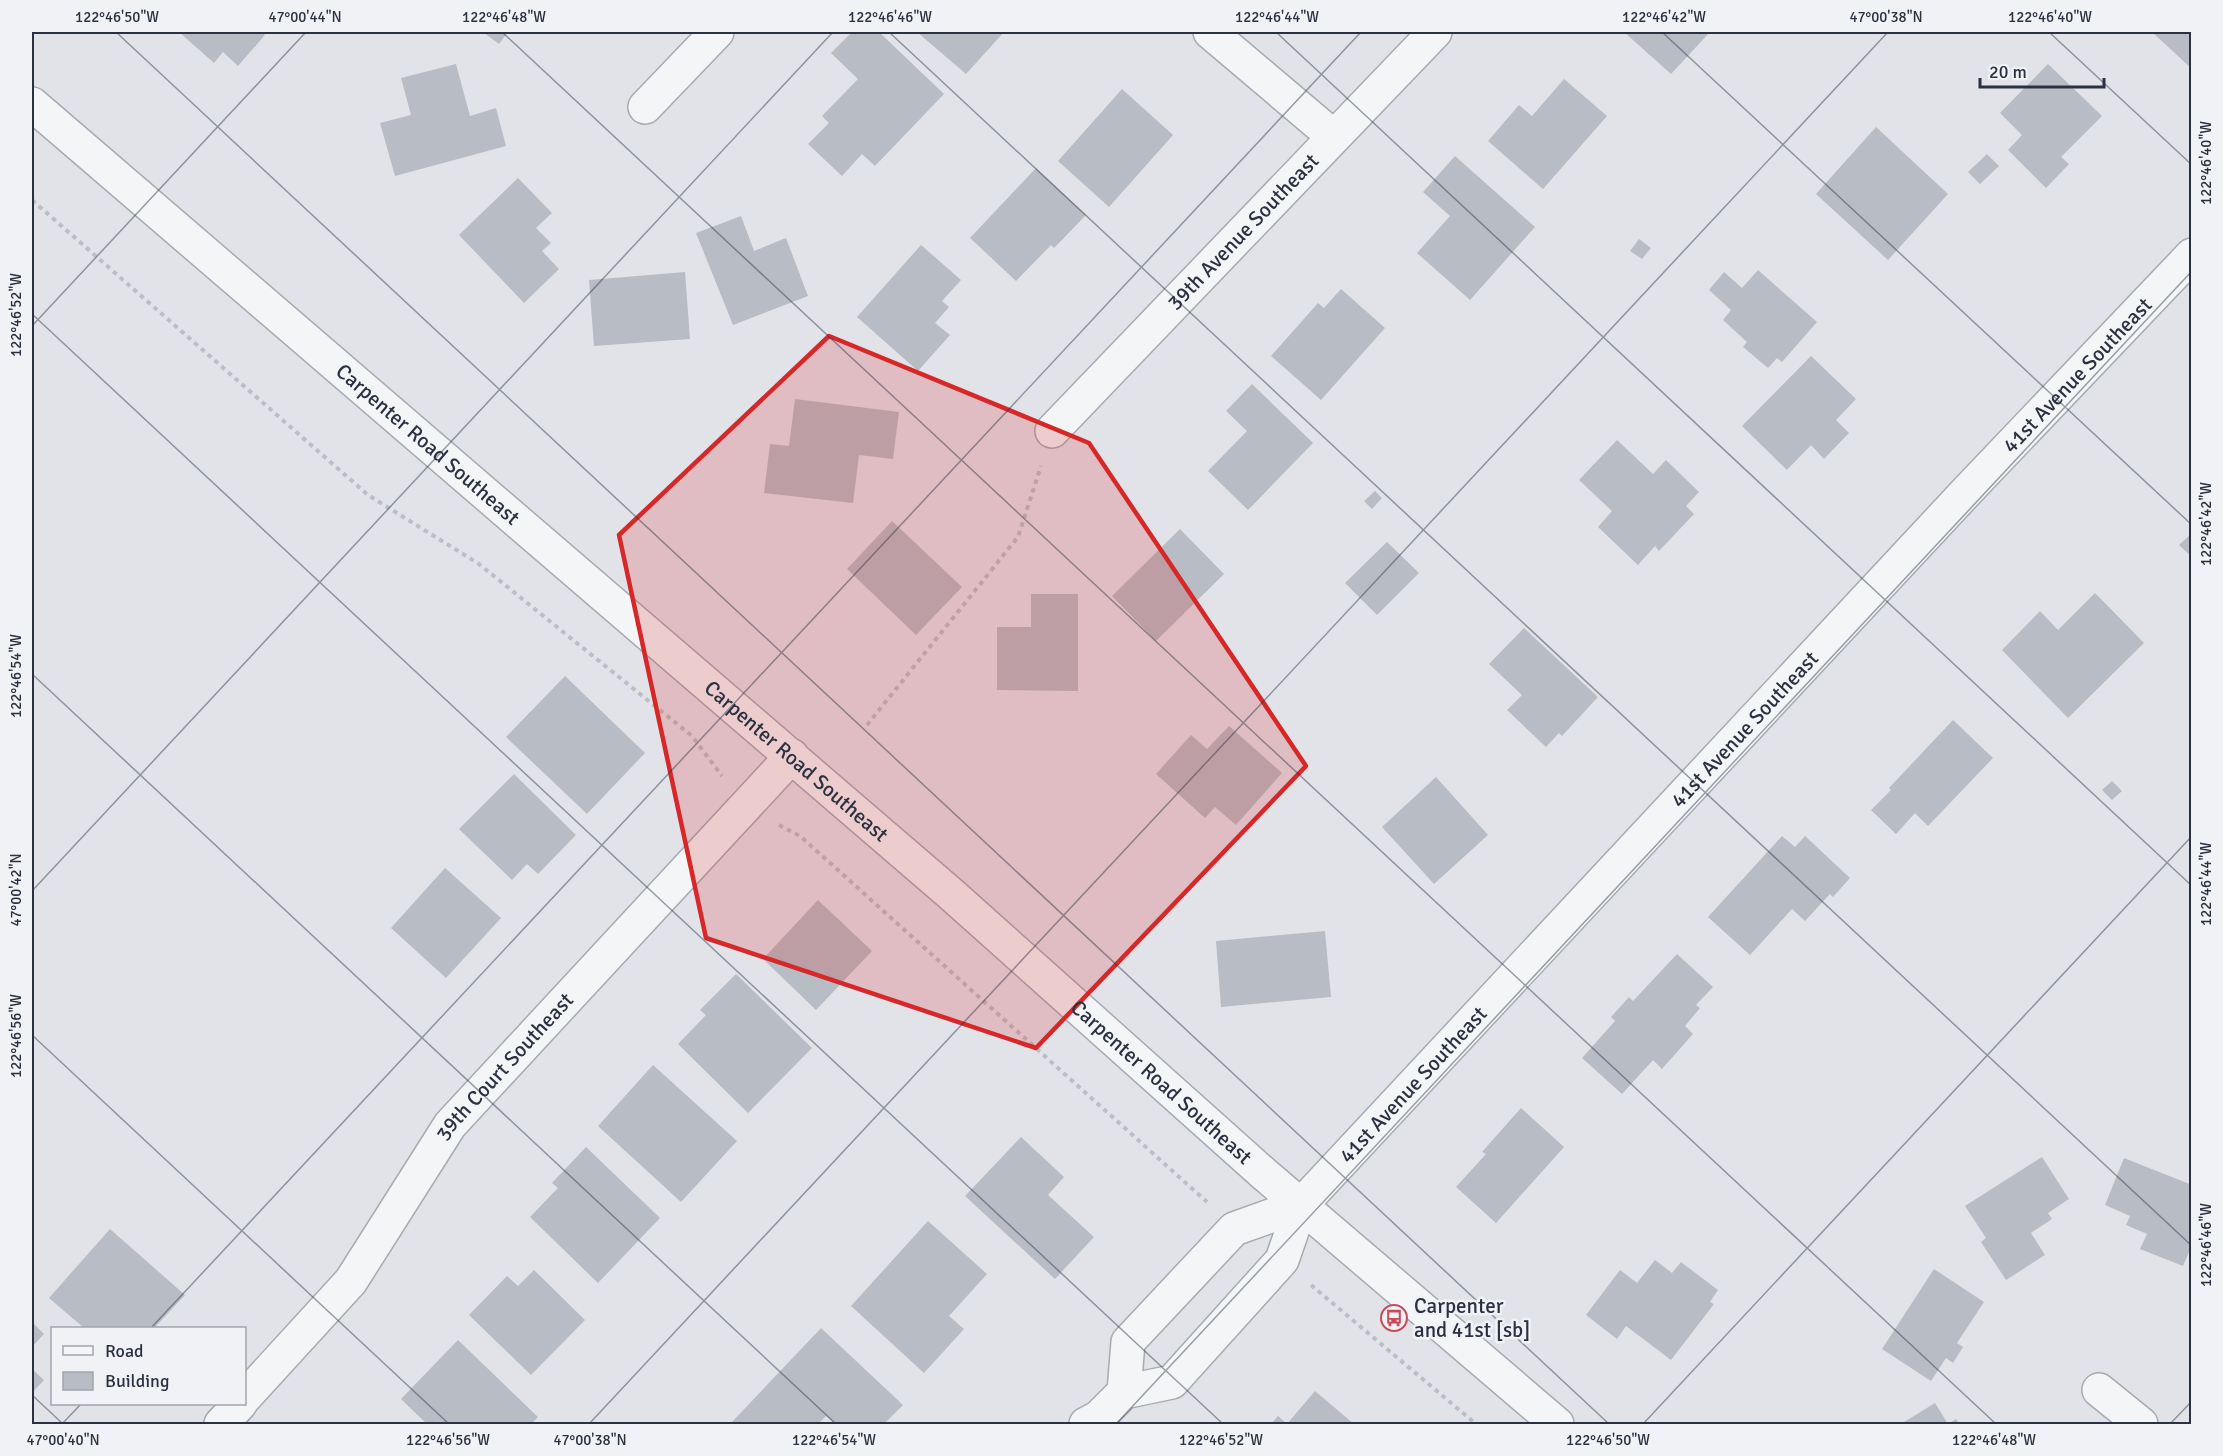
<svg xmlns="http://www.w3.org/2000/svg" width="2223" height="1456" font-family="Signika,sans-serif">
	<rect width="100%" height="100%" fill="#e1e3e9"/>
	<path fill="#b8bcc5" d="M179,32h82l4,3 -27,31 -15,-14 -9,11z
		M483,32h25l-9,12z
		M852,32h27l65,62 -69,72 -13,-12 -20,22 -34,-32 21,-21 -7,-7 36,-37 -27,-26z
		M917,32h87l-38,42z
		M1624,32h86l-39,42z
		M2152,32h40v37z
		M456,64l14,52 26,-8 10,38 -111,30 -15,-53 31,-8 -10,-37z
		M2048,64l54,52 -41,41 8,7 -23,24 -38,-38 14,-15 -22,-22z
		M1564,79l43,37 -64,73 -55,-48 31,-36 13,11z
		M1122,89l51,46 -64,72 -51,-46z
		M1876,127l72,67 -60,66 -72,-66z
		M1987,154l12,12 -19,18 -12,-12z
		M1455,156l80,71 -65,73 -53,-47 33,-37 -27,-24z
		M1036,168l50,47 -32,33 -3,-3 -35,36 -46,-43z
		M518,178l34,35 -16,15 15,15 -9,8 17,18 -35,34 -65,-68z
		M741,216l13,35 32,-13 22,58 -75,29 -37,-92z
		M1639,239l12,9 -9,11 -12,-8z
		M921,245l40,35 -19,21 7,6 -14,16 15,12 -32,36 -61,-54z
		M1758,270l59,52 -35,40 -5,-4 -9,10 -25,-21 4,-5 -24,-22 8,-10 -22,-20 15,-18 18,16z
		M685,272l5,67 -96,7 -5,-66z
		M1341,289l44,39 -64,72 -50,-44 47,-53 6,5z
		M1811,356l45,43 -20,21 13,13 -25,26 -13,-14 -24,25 -45,-44z
		M1252,384l61,59 -65,67 -40,-39 39,-40 -21,-20z
		M795,399l104,13 -6,47 -34,-4 -6,48 -89,-10 6,-49 19,2z
		M1617,440l36,34 13,-14 33,32 -13,14 8,8 -35,37 -4,-5 -17,19 -40,-38 14,-16 -33,-31z
		M1375,491l7,7 -10,11 -8,-8z
		M892,521l70,66 -46,48 -69,-66z
		M1180,529l44,45 -68,67 -44,-45z
		M2192,533v24l-13,-12z
		M1387,542l32,31 -42,42 -32,-32z
		M2095,593l49,50 -76,75 -66,-68 38,-39 18,19z
		M1031,594h47v97l-81,-1v-63h34z
		M1524,628l74,69 -36,39 -3,-3 -13,14 -39,-37 15,-15 -33,-31z
		M565,676l80,77 -58,61 -81,-77z
		M1953,720l40,38 -65,68 -13,-13 -19,21 -25,-24 20,-20 -2,-2z
		M1229,726l53,47 -46,52 -21,-18 -10,11 -49,-44 35,-39 16,14z
		M514,774l62,61 -38,39 -11,-10 -15,16 -53,-51z
		M1436,777l52,58 -54,49 -52,-57z
		M2112,781l10,10 -10,9 -10,-10z
		M1782,836l13,11 10,-11 45,42 -17,19 -3,-3 -25,27 -13,-12 -42,46 -42,-38z
		M445,868l56,50 -55,60 -55,-50z
		M818,900l54,51 -56,59 -53,-51z
		M1325,931l6,66 -110,10 -5,-66z
		M1677,954l36,33 -17,18 4,3 -15,18 8,8 -31,35 -9,-9 -31,34 -40,-36 33,-37 -4,-4 18,-20 4,4z
		M736,974l76,74 -64,65 -70,-69 28,-29 -6,-5z
		M653,1065l84,76 -56,61 -83,-76z
		M1521,1108l43,39 -68,76 -40,-36 30,-33 -4,-2z
		M1021,1137l43,40 -16,18 46,42 -39,42 -90,-83z
		M586,1147l74,71 -62,65 -68,-66 28,-29 -6,-5z
		M2042,1157l27,42 -21,14 4,6 -21,14 14,22 -39,25 -25,-38 5,-4 -21,-32z
		M2124,1158l68,27v60l-9,21 -43,-17 7,-15 -21,-9 4,-9 -25,-11z
		M928,1221l59,53 -38,42 15,13 -40,44 -73,-67z
		M110,1229l75,66 -29,31 3,2h-75l-35,-30z
		M1655,1260l17,13 9,-11 37,28 -8,12 4,2 -43,56 -45,-34 -9,13 -31,-24 34,-45 17,13z
		M1934,1269l50,33 -27,41 6,4 -10,16 -7,-5 -15,23 -49,-32z
		M534,1270l51,50 -54,55 -62,-60 38,-39 11,10z
		M32,1322l12,12 -12,13z
		M821,1328l82,77 -19,19h-49l-9,-8 -8,8h-88z
		M458,1340l80,77 -7,7h-104l-26,-25z
		M32,1369l12,11 -12,13z
		M1315,1391l39,33h-83l7,-8 9,8z
		M1935,1403l13,21 8,-5 4,5h-59z"/>
	<g fill="none" stroke-linecap="round" stroke-linejoin="round">
		<defs>
			<g id="minor">
				<path d="M1210,32l124,105"/>
				<path id="s1" d="M32,104l919,790 312,279 294,251"/>
				<path d="M645,107l72,-75"/>
				<path id="s2" d="M1052,431l383,-399"/>
				<path d="M2099,1390l42,34"/>
				<path d="M1124,1392l4,-50 106,-113 67,-24"/>
				<path id="s3" d="M244,1398l107,-117 99,-156 342,-369"/>
				<path d="M221,1424l19,-20"/>
				<path id="s4" d="M1086,1424l13,-7 25,-25 48,-10 110,-122 19,-55 667,-715 224,-235"/>
			</g>
		</defs>
		<use href="#minor" stroke="#a6aab3" stroke-width="36"/>
		<path stroke="#bbbec4" stroke-width="4" stroke-dasharray="4.5 4.5" stroke-linecap="butt" d="M32,200l336,295 111,69 213,172 30,40
			M867,725l151,-188 23,-71
			M779,825l21,11 407,366
			M1311,1285l165,139"/>
		<use href="#minor" stroke="#f3f5f7" stroke-width="33"/>
	</g>
	<path fill="#d62828" fill-opacity="0.2" stroke="#d62828" stroke-width="4.5" stroke-linejoin="round" d="M829,336l260,107 217,323 -270,282 -330,-110 -87,-403z"/>
	<path fill="none" stroke="#2a3140" stroke-width="1.5" stroke-opacity="0.45" d="M116,32l1493,1392M502,32l1494,1392M889,32l1303,1214M1276,32l916,854M1662,32l530,493M2049,32l143,133M32,314l1191,1110M32,326l274,-294M32,674l804,750M32,891l801,-859M32,1035l417,389M151,1328l1210,-1296M32,1395l31,29M62,1424l19,-20M589,1424l1299,-1392M1116,1424l1076,-1153M1643,1424l549,-588M2170,1424l22,-23"/>
	<defs>
		<symbol id="bus-ring" viewBox="-11 -11 22 22"><circle r="9.5" fill="#f0f2f6" stroke="#c84b57" stroke-width="1.5"/><path d="M-5-6H5V4H4V6H2V4H-2V6H-4V4H-5ZM-3.5-4V0h7V-4ZM-3.5 1.2v1.5H-2V1.2ZM2 1.2v1.5H3.5V1.2Z" fill="#c84b57"/></symbol>
	</defs>
	<g fill-rule="evenodd">
		<use href="#bus-ring" x="1379" y="1303" width="30" height="30"/>
	</g>
	<g text-anchor="middle" stroke-width="5" stroke-linejoin="round" paint-order="stroke">
		<g font-size="21" fill="#2a3140" stroke="#f0f2f6">
			<text dy="7" stroke="none"><textPath href="#s2" startOffset="276">39th Avenue Southeast</textPath></text>
			<text dy="7" stroke="none"><textPath href="#s4" startOffset="1458">41st Avenue Southeast</textPath></text>
			<text dy="7" stroke="none"><textPath href="#s1" startOffset="522">Carpenter Road Southeast</textPath></text>
			<text dy="7" stroke="none"><textPath href="#s4" startOffset="972">41st Avenue Southeast</textPath></text>
			<text dy="7" stroke="none"><textPath href="#s1" startOffset="1008">Carpenter Road Southeast</textPath></text>
			<text dy="7" stroke="none"><textPath href="#s3" startOffset="423">39th Court Southeast</textPath></text>
			<text dy="7" stroke="none"><textPath href="#s1" startOffset="1494">Carpenter Road Southeast</textPath></text>
			<text dy="7" stroke="none"><textPath href="#s4" startOffset="486">41st Avenue Southeast</textPath></text>
		</g>
		<g font-size="21" fill="#2a3140" stroke="#f0f2f6" text-anchor="start">
			<text x="1414" y="1313">Carpenter<tspan x="1414" dy="24">and 41st [sb]</tspan></text>
		</g>
	</g>
	<rect width="2223" height="1456" fill="none" stroke="#f0f2f6" stroke-width="66"/>
	<rect x="51" y="1327" width="195" height="78" fill="#f0f2f6" stroke="#a1a5ad" stroke-width="1.5"/>
	<rect x="63" y="1346" width="30" height="9" fill="#f3f5f7" stroke="#a1a5ad" stroke-width="1.5"/>
	<text x="105" y="1357" font-size="18" fill="#2a3140">Road</text>
	<rect x="63" y="1372" width="30" height="18" fill="#b8bcc5" stroke="#a1a5ad" stroke-width="1.5"/>
	<text x="105" y="1387" font-size="18" fill="#2a3140">Building</text>
	<path d="M1980 78v9h124v-9" fill="none" stroke="#2a3140" stroke-width="3"/>
	<text x="1989" y="78" font-size="18" fill="#2a3140" stroke="#f0f2f6" stroke-width="4.5" paint-order="stroke">20 m</text>
	<rect x="33" y="33" width="2157" height="1390" fill="none" stroke="#2a3140" stroke-width="2"/>
	<g font-size="15" text-anchor="middle" fill="#2a3140">
		<text x="117" y="22">122°46'50"W</text>
		<text x="305" y="22">47°00'44"N</text>
		<text x="504" y="22">122°46'48"W</text>
		<text x="890" y="22">122°46'46"W</text>
		<text x="1277" y="22">122°46'44"W</text>
		<text x="1664" y="22">122°46'42"W</text>
		<text x="1886" y="22">47°00'38"N</text>
		<text x="2050" y="22">122°46'40"W</text>
		<text transform="translate(2206 163) rotate(-90)" y="5">122°46'40"W</text>
		<text transform="translate(16 315) rotate(-90)" y="5">122°46'52"W</text>
		<text transform="translate(2206 524) rotate(-90)" y="5">122°46'42"W</text>
		<text transform="translate(16 676) rotate(-90)" y="5">122°46'54"W</text>
		<text transform="translate(2206 884) rotate(-90)" y="5">122°46'44"W</text>
		<text transform="translate(16 890) rotate(-90)" y="5">47°00'42"N</text>
		<text transform="translate(16 1036) rotate(-90)" y="5">122°46'56"W</text>
		<text transform="translate(2206 1245) rotate(-90)" y="5">122°46'46"W</text>
		<text x="63" y="1445">47°00'40"N</text>
		<text x="448" y="1445">122°46'56"W</text>
		<text x="590" y="1445">47°00'38"N</text>
		<text x="834" y="1445">122°46'54"W</text>
		<text x="1221" y="1445">122°46'52"W</text>
		<text x="1608" y="1445">122°46'50"W</text>
		<text x="1994" y="1445">122°46'48"W</text>
	</g>
</svg>
